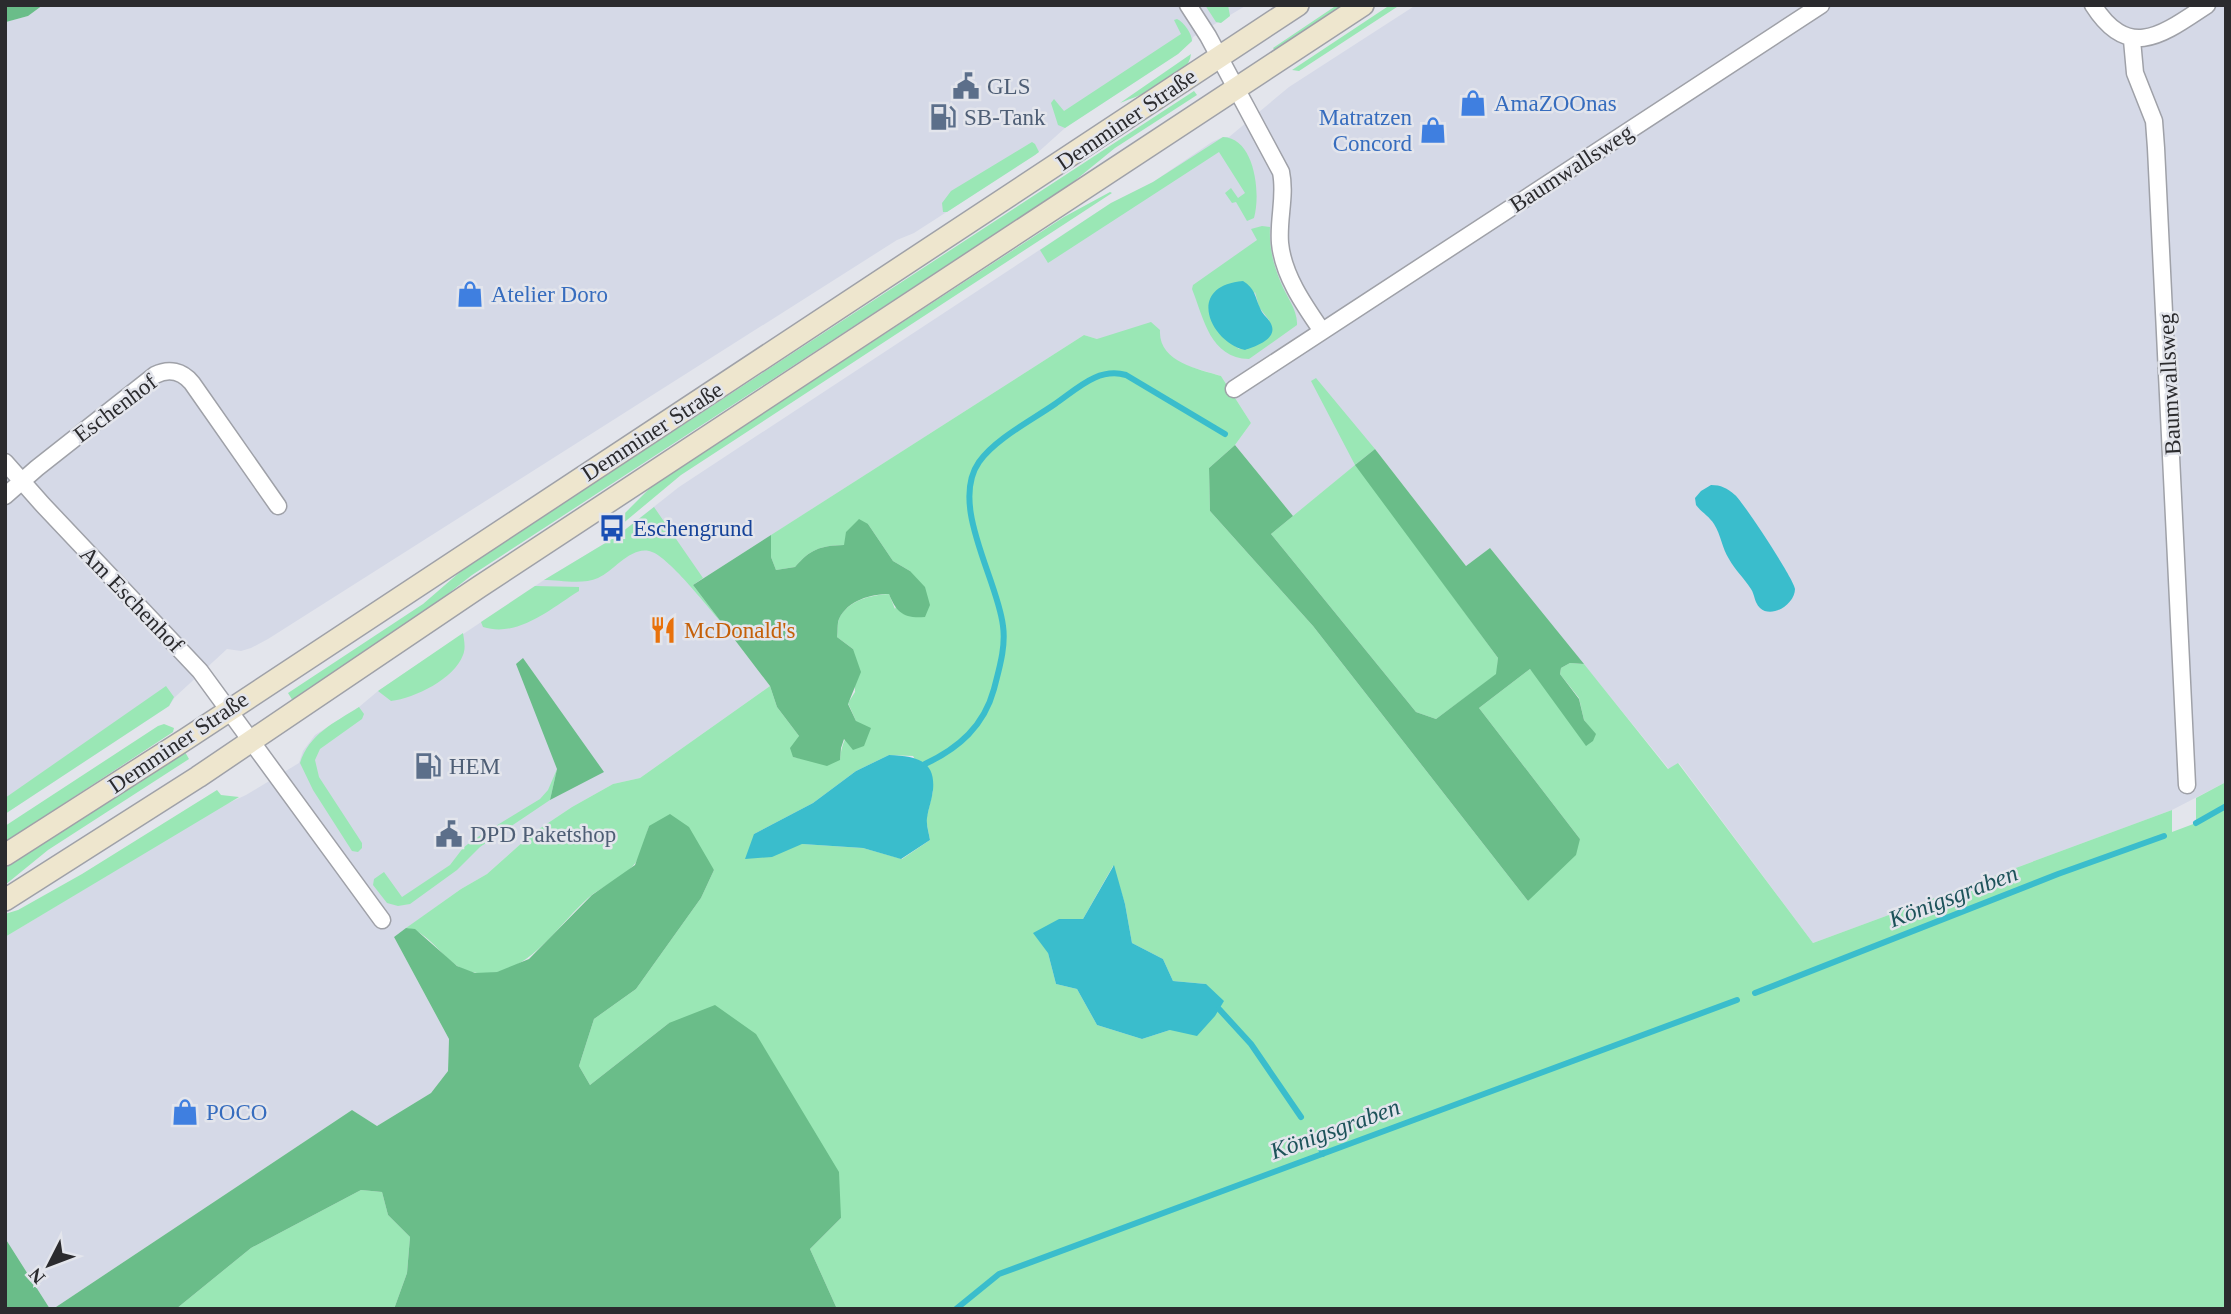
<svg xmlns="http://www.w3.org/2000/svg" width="2231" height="1314" font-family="Georgia,serif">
	<rect width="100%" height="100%" fill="#e3e5ec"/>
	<path fill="#d5d9e7" d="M43,5h1204l-54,32 -1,4 -14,13 -113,74 -30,27 -121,78 -17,7 -629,399 -17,9 -10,3 -14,-2 -52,48 -6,9 -164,108v-792l23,-6z
		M1416,5h810v777l-54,28 -359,133 -134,-180 -10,6 -179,-220 -24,17 -91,-117 -82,67 -58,-71 16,-22 -30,-47 -137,-41 -391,250 77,101 -130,92 -27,6 -41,23 -39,26 -46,41 -26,15 -67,48 55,102 -1,32 -17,22 -54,33 -25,-16 -299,199h-3l-45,-71v-301l215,-130 26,-12 53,-32 4,-12 12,-16 44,-28 19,-16 166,-111 73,-44 62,-49 432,-284 42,-21 59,-40 11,-5h6l60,-50z"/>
	<path fill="#9ae7b5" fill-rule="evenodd" d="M1205,5h23l2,11 -9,7 -5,-1z
		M1337,5h11l-72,47 -3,-4z
		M1390,5h10l-101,66 -7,-1z
		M1177,19c7,3 15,15 15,22l-14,13 -113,74 -7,-3 -7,-22 3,-4 10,12 117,-77 -7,-14z
		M1191,54c-2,25 -51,41 -71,49z
		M1194,91l3,4 -82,53 -48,39 -595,388 -65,51 -114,75 -5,-8 135,-89 44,-38z
		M1223,137c32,1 38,57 31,81l-7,3 -11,-19 -4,1 -7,-10 6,-5 7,10 7,-5 -26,-41 -171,111 -8,-13 71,-47 42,-21z
		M1032,142l3,2 4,8 -4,3 -88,57h-4l-1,-9 9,-12z
		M1110,192l2,1 -431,282 -60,50 -4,-4 36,-36 411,-268z
		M1262,226l8,1c-1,20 3,37 11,56 5,13 17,27 16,42l-48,34c-39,-1 -45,-40 -57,-70l1,-4 64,-45 -6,-11zM1255,292l4,15 10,13 -30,29 -15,-11z
		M1151,322l9,8c-2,32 38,39 61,46l30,47 -16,22 -26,23 1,43 103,115 215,275 52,-62 -101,-131 51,-39 65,65 -11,-14 -5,-22 -19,-24 1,-6 9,-5 14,1 84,105 10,-6 135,180 359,-133v22l24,-9v-25l30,-16v527h-1389l-27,-60 31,-31 -172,-195 -79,62 -11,-19 15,-47 42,-30 65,-91 13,-28 -65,-44c-4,12 -8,32 -16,40 -11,11 -27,19 -40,28 -35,28 -64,85 -116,79 -32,-3 -44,-42 -71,-45l55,-39 26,-15 46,-41 39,-26 41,-23 27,-6 130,-92 7,21 22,29 -6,21 16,3h31c1,-16 7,-26 16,-39l-8,-18 7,-11 -2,-43 -16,-12c1,-5 0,-13 2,-18 9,-19 32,-24 50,-25l6,15 15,-38 -17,-10 -25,-37 -24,21c-25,1 -33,4 -49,22l-19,3 -5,-13v-22l313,-200 13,4zM889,755l24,1 20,35 -7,29 4,20 -28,19 -39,-11 -61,-4 -48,-10 59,-31 43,-32zM1113,866l12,38 7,39 31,16 10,22 33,3 -36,46 -28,9 -45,-14 -20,-36 -21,-5 -8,-31 11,-34h24z
		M1316,378l59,71 -19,15 142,194 -1,16 -61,45 -20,-7 -145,-178 84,-69 -44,-84z
		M654,507l49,71 -10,7 29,38c-14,-15 -55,-69 -73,-72 -19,-4 -35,20 -51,27 -15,7 -39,2 -54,2l73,-44z
		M535,586l44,1v4c-29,18 -61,47 -96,36l-2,-5z
		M463,633c1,7 3,15 0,22 -9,24 -48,43 -72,46l-13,-10z
		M166,686l8,11 -5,9 -164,108v-16z
		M359,707l5,7 -2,5 -42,30 -5,11 4,17 43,66v5l-4,4 -6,-1 -39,-61 -13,-27c9,-29 34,-40 59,-56z
		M164,724l10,4 -1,4 -168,110v-16l153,-100z
		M185,752l4,7 -141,91 -43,35v-17z
		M557,769l-7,31 -70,47 -23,23 -47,34 -12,2 -11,-3 -14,-18 1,-6 10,-7 18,25 48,-32 13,-17 10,-8 67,-41 8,-9z
		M217,790l4,5 18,2 -234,140v-23l13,-4 64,-36z
		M361,1190l21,2 6,23 22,22 -3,36 -13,36h-218l75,-61z"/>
	<path fill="#6abd89" d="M5,5h38l-15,11 -22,6z
		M1235,445l58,71 -22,18 145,178 20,7 60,-45 2,-16 -143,-193 20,-16 91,117 24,-18 94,116 -14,-1 -9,5 -1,6 19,25 5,21 12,14 -3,7 -7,5 -56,-77 -51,39 101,131 -4,16 -48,46 -215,-275 -103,-115 -1,-43z
		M859,519l9,5 25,37 17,10 15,16 5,18 -5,12c-21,2 -29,-5 -36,-23 -18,0 -41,6 -50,25 -2,4 -1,13 -2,18l16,12 8,23 -13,32 8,17 15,7 -7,18 -11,4 -9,-11 -3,9 -1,12 -13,6 -34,-9 -3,-9 9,-12 -22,-29 -7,-21 -77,-101 78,-50v22l5,13 19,-3c16,-18 24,-21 49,-22l2,-13z
		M523,658l81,114 -54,28 7,-31 -41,-105z
		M670,814l19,13 25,43 -13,28 -65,91 -42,30 -15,47 11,19 79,-62 46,-18 41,29 83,138 2,46 -31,31 27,60h-443l13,-36 3,-36 -22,-22 -6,-23 -21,-2 -110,58 -75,61h-123l299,-199 25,16 54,-33 17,-22 1,-32 -55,-102 12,-9 9,1 42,37 18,7 22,-1 32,-13 63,-64 43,-30 14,-39z
		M5,1238l45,71h-45z"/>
	<path fill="#3abdcc" d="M1243,281c12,7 12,16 17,27 2,6 7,9 10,14 10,16 -13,24 -25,28 -35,-8 -60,-64 -2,-69z
		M1711,485c10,0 16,3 24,10 9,8 60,86 60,94 0,15 -23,30 -35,19 -6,-6 -5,-13 -9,-19 -7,-11 -16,-19 -22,-30 -7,-11 -8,-24 -15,-35 -5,-8 -13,-12 -18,-19l-1,-7 6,-7z
		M889,755c25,1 47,4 44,35 -1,10 -5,19 -6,28 -1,7 2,15 3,22l-29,19 -38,-11 -61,-4 -30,13 -27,2 9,-25 59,-31 43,-32z
		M1114,865l11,39 7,39 31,16 10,22 33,3 18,17 -9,15 -18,20 -27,-6 -28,9 -45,-14 -20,-36 -21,-5 -8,-31 -15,-20 26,-14h24z"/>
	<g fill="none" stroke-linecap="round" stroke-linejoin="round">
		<path stroke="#3abdcc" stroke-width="6" d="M925,764c34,-16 59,-38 69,-75 5,-20 12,-42 9,-63 -5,-46 -54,-121 -24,-164 16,-23 53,-42 76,-58 22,-15 43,-37 71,-29l99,59
			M2196,823l30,-17
			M1755,993l303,-119 106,-38
			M1219,1009l32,35 50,73
			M1317,1139l6,15
			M956,1309l43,-35 738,-274"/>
		<defs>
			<path id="minor" d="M1188,5l20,31 73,136c5,24 -3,46 -1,71 3,32 24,62 42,88
				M2093,5c36,57 70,29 114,0
				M2132,40l3,33 19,48 2,27 31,637
				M1234,389l587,-384
				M5,462l38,43 157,166 182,249
				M5,496l32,-28 118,-93c14,-7 27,-4 37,8l86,123"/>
			<path id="secondary" d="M5,855l181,-116 1112,-734
				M5,900l193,-123 281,-190 884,-582"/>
		</defs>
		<use href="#minor" stroke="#9fa1a8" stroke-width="19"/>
		<use href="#secondary" stroke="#9fa1a8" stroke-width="24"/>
		<use href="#minor" stroke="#fff" stroke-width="16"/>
		<use href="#secondary" stroke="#eee6ce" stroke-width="21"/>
	</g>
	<defs>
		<symbol id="civic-bare" viewBox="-9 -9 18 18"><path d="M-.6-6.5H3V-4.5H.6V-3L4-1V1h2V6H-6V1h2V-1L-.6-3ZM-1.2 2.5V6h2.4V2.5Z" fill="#5c6f8a" stroke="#e3e5ec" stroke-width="2.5" paint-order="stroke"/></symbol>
		<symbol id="shop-bare" viewBox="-9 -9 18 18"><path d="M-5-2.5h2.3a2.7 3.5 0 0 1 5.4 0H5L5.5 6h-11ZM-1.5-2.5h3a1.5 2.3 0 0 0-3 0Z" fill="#3f7fe0" stroke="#e3e5ec" stroke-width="2.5" paint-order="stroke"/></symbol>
		<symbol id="fuel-bare" viewBox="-9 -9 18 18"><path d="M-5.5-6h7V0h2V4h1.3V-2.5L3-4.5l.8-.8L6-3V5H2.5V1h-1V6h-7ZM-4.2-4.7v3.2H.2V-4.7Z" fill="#5c6f8a" stroke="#e3e5ec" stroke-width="2.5" paint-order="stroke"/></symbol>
		<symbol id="bus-bare" viewBox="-9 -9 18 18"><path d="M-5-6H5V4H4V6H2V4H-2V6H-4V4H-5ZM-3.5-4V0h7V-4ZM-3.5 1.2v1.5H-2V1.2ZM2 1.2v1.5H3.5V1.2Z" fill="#1a4fb4" stroke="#e3e5ec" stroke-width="2.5" paint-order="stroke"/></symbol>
		<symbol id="restaurant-bare" viewBox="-9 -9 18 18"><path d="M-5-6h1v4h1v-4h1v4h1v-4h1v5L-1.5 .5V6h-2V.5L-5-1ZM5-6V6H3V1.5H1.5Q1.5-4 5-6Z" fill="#e8710a" stroke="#e3e5ec" stroke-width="2.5" paint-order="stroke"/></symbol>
	</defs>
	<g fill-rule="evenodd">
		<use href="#civic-bare" x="947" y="67" width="38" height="38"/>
		<use href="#shop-bare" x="1454" y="84" width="38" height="38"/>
		<use href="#fuel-bare" x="924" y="98" width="38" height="38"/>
		<use href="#shop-bare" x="1414" y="111" width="38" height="38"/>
		<use href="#shop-bare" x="451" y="275" width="38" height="38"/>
		<use href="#bus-bare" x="593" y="509" width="38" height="38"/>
		<use href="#restaurant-bare" x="644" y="611" width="38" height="38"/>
		<use href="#fuel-bare" x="409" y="747" width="38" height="38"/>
		<use href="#civic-bare" x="430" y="815" width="38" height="38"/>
		<use href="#shop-bare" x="166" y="1093" width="38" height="38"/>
	</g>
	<g text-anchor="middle" stroke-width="5" stroke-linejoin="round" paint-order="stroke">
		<g font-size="23" fill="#4e5e75" stroke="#e3e5ec" text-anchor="start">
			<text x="987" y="94">GLS</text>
			<text x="964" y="125">SB-Tank</text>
			<text x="449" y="774">HEM</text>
			<text x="470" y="842">DPD Paketshop</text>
		</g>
		<g font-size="23" fill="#366cbe" stroke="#e3e5ec" text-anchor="start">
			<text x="1494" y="111">AmaZOOnas</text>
			<text x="1412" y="125" text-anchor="end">Matratzen<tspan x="1412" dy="26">Concord</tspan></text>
			<text x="491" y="302">Atelier Doro</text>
			<text x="206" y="1120">POCO</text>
		</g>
		<g font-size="23" fill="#2b2b2e" stroke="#e3e5ec">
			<text transform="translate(1126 119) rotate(-34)" y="8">Demminer Straße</text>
			<text transform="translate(1571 168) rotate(-33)" y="8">Baumwallsweg</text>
			<text transform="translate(2169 384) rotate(-93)" y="8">Baumwallsweg</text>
			<text transform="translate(115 408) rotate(-37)" y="8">Eschenhof</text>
			<text transform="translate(652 431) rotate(-33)" y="8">Demminer Straße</text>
			<text transform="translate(132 599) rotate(46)" y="8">Am Eschenhof</text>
			<text transform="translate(178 742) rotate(-34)" y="8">Demminer Straße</text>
		</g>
		<g font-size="23" fill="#164399" stroke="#e3e5ec" text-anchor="start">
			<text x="633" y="536">Eschengrund</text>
		</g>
		<g font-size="23" fill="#c56008" stroke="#e3e5ec" text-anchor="start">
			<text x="684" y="638">McDonald's</text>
		</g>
		<g font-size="24" font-style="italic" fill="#1d535a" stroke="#e3e5ec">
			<text transform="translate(1953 896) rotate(-21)" y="8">Königsgraben</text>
			<text transform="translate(1335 1129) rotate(-20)" y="8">Königsgraben</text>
		</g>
	</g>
	<rect width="2231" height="1314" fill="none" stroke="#2b2b2e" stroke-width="14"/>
	<g transform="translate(49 1265) rotate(228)" stroke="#e3e5ec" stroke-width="5" paint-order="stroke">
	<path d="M0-5L12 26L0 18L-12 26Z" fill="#2b2b2e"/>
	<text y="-10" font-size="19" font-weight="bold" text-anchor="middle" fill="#2b2b2e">N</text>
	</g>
</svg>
